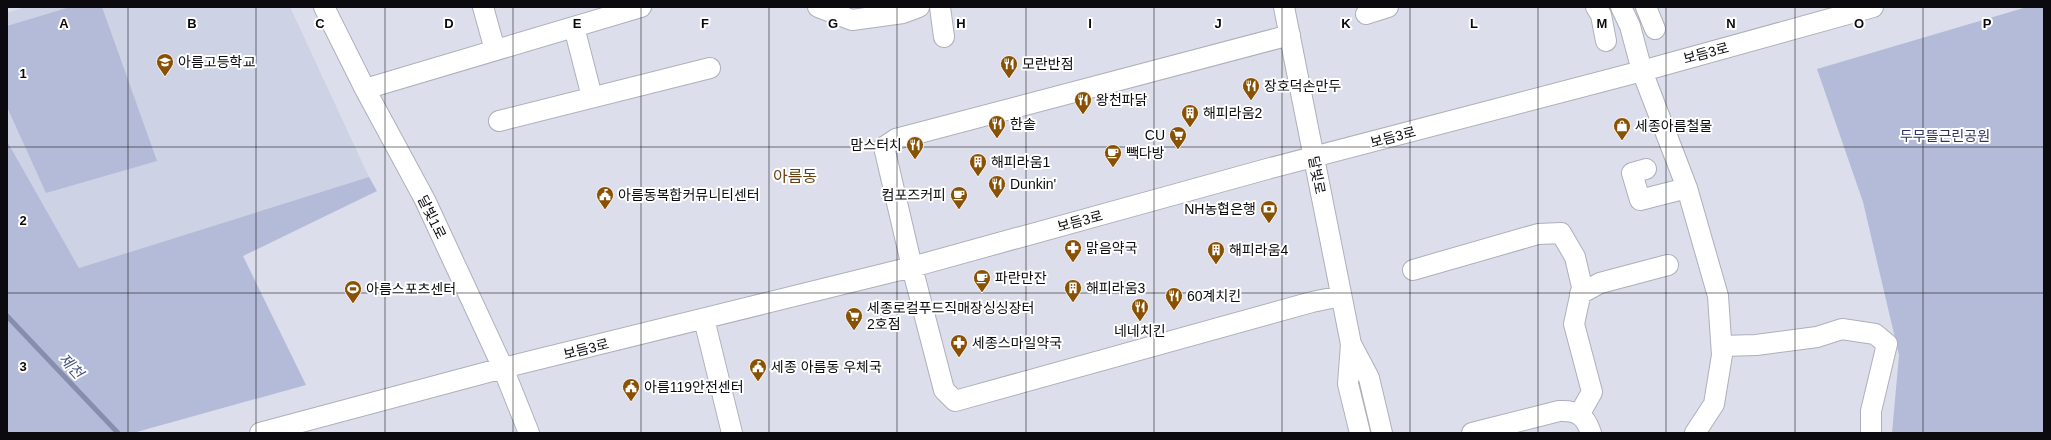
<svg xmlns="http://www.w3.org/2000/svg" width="2051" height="440" font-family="Arial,'Noto Sans KR',sans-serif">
	<rect width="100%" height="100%" fill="#dcdfeb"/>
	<path fill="#cdd2e5" d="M25,7h265l79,170 -290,91 -72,-127v-128z"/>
	<path fill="#b4bbd9" d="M70,7h32l55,154 -111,32 -39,-86v-81z
		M2027,7h17v426h-152l7,-78 -36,-153 -46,-133z
		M7,141l72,127 290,-91 8,14 -134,65 63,129 -173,48h-126z"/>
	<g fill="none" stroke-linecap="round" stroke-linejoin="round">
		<path stroke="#878dac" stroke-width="5" d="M7,316l111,117"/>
		<defs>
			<path id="minor" d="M324,7l41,82 60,111 78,168 26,65
				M483,7l12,43
				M818,7l34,13 51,-7 16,-6
				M940,7l4,30
				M1284,7l67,337 -3,40 12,49
				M1596,7l5,8 5,26
				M1621,7l9,19 12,45 45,117 31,108 4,59 -8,49 -19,29
				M1646,7l9,22
				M1366,14l22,-7
				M574,27l18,70
				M1290,35l-394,104 -12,8 28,120 32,123 11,11 357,-99 29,-6
				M365,89l276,-82
				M499,121l211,-53
				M1646,169l-14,4 8,27 47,-12
				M1413,270l125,-36 23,-1 14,24 7,30 -8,37 18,68 -13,23
				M1580,294l20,-11 68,-18
				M704,319l28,114
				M1351,344l18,34 13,55
				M1722,346l34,-1 61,-8 25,-8 33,5 12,10 -16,67v22
				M260,433l243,-65 409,-101 355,-98 375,-98 231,-64
				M1472,433l87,-22c18,-1 26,4 32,22"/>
		</defs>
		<use href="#minor" stroke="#adb0bb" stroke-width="22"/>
		<use href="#minor" stroke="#fff" stroke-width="20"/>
	</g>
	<path fill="none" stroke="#0b0b0f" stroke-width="1" stroke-opacity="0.55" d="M128,7v426M256,7v426M385,7v426M513,7v426M641,7v426M769,7v426M897,7v426M1026,7v426M1154,7v426M1282,7v426M1410,7v426M1538,7v426M1666,7v426M1795,7v426M1923,7v426M7,147h2037M7,293h2037"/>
	<defs>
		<symbol id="school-pin" viewBox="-11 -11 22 30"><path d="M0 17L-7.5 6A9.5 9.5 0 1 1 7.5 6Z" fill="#895103" stroke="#fff"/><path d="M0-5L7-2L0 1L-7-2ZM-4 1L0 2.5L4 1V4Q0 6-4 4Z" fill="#fff"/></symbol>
		<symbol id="restaurant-pin" viewBox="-11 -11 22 30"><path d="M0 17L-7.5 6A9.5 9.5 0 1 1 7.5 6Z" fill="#895103" stroke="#fff"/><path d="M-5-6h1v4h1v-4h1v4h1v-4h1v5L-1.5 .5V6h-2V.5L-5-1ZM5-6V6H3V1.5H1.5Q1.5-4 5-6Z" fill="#fff"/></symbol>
		<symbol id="building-pin" viewBox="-11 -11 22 30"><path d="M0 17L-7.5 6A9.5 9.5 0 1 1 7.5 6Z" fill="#895103" stroke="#fff"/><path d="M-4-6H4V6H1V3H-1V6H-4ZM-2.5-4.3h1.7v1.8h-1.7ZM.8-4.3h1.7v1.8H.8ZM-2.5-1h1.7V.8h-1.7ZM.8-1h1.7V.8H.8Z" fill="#fff"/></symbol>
		<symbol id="shop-pin" viewBox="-11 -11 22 30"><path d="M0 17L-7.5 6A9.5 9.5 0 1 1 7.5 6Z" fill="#895103" stroke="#fff"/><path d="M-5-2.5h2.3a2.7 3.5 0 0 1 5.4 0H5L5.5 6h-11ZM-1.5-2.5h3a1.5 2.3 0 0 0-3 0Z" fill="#fff"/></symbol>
		<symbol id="supermarket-pin" viewBox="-11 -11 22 30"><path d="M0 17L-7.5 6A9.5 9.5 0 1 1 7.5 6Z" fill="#895103" stroke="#fff"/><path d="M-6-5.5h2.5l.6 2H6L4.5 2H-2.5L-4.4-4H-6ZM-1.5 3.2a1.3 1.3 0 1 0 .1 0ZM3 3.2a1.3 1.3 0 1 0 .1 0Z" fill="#fff"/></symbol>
		<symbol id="cafe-pin" viewBox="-11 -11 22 30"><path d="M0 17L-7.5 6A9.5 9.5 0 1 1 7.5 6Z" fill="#895103" stroke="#fff"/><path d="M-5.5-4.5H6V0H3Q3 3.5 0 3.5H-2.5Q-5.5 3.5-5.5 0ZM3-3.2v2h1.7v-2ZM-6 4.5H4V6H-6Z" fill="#fff"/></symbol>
		<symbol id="civic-pin" viewBox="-11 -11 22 30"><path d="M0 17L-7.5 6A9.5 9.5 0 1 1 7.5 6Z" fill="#895103" stroke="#fff"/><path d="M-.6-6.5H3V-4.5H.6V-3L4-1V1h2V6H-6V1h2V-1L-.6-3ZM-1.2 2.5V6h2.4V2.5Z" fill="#fff"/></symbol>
		<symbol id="bank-pin" viewBox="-11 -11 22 30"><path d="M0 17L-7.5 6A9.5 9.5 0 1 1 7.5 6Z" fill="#895103" stroke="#fff"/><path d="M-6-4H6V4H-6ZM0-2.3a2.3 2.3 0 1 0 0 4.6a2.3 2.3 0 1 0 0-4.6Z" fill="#fff"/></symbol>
		<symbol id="pharmacy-pin" viewBox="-11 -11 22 30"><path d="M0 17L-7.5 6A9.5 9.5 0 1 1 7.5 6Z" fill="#895103" stroke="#fff"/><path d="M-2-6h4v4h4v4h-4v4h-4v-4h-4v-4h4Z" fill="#fff"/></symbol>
		<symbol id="stadium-pin" viewBox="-11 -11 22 30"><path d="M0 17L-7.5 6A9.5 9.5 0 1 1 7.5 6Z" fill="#895103" stroke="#fff"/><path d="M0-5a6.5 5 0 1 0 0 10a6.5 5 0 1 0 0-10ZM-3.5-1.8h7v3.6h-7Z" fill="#fff"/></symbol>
	</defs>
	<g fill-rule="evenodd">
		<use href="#school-pin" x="155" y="52" width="20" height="27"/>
		<use href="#restaurant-pin" x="999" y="54" width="20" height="27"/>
		<use href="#restaurant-pin" x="1241" y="76" width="20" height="27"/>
		<use href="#restaurant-pin" x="1073" y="90" width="20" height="27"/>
		<use href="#building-pin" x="1180" y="103" width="20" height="27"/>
		<use href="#restaurant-pin" x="987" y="114" width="20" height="27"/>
		<use href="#shop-pin" x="1612" y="116" width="20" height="27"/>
		<use href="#supermarket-pin" x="1168" y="125" width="20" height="27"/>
		<use href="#restaurant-pin" x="905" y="135" width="20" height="27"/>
		<use href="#cafe-pin" x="1103" y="143" width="20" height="27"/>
		<use href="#building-pin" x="968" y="152" width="20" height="27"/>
		<use href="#restaurant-pin" x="987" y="174" width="20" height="27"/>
		<use href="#civic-pin" x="595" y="185" width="20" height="27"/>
		<use href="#cafe-pin" x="949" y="185" width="20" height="27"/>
		<use href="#bank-pin" x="1259" y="199" width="20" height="27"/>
		<use href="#pharmacy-pin" x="1063" y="238" width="20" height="27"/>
		<use href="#building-pin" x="1206" y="240" width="20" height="27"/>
		<use href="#cafe-pin" x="972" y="268" width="20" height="27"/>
		<use href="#building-pin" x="1063" y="278" width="20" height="27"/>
		<use href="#stadium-pin" x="343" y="279" width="20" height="27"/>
		<use href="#restaurant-pin" x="1164" y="286" width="20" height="27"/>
		<use href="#restaurant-pin" x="1130" y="297" width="20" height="27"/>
		<use href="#supermarket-pin" x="844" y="306" width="20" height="27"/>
		<use href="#pharmacy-pin" x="949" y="333" width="20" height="27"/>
		<use href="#civic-pin" x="748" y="357" width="20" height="27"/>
		<use href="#civic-pin" x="621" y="377" width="20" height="27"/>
	</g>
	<g text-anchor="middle" stroke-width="4" stroke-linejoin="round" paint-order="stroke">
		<g font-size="14" fill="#0b0b0f" stroke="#fff">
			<text transform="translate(1706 53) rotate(-15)" y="5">보듬3로</text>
			<text transform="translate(1393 137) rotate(-15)" y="5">보듬3로</text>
			<text transform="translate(1317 175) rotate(79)" y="5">달빛로</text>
			<text transform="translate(432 217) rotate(64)" y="5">달빛1로</text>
			<text transform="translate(1080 221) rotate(-15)" y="5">보듬3로</text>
			<text transform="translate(586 349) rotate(-14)" y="5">보듬3로</text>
		</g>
		<g font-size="14" fill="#0b0b0f" stroke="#fff" text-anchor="start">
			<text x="178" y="67">아름고등학교</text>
			<text x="1022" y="69">모란반점</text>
			<text x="1264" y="91">장호덕손만두</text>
			<text x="1096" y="105">왕천파닭</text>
			<text x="1203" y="118">해피라움2</text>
			<text x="1010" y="129">한솥</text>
			<text x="1635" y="131">세종아름철물</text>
			<text x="1165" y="140" text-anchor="end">CU</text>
			<text x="902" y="150" text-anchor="end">맘스터치</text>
			<text x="1126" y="158">빽다방</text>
			<text x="991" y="167">해피라움1</text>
			<text x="1010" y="189">Dunkin'</text>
			<text x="618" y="200">아름동복합커뮤니티센터</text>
			<text x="946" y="200" text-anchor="end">컴포즈커피</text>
			<text x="1256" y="214" text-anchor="end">NH농협은행</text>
			<text x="1086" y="253">맑음약국</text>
			<text x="1229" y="255">해피라움4</text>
			<text x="995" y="283">파란만잔</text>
			<text x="1086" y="293">해피라움3</text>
			<text x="366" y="294">아름스포츠센터</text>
			<text x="1187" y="301">60계치킨</text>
			<text x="867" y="313">세종로컬푸드직매장싱싱장터<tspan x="867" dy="16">2호점</tspan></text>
			<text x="1140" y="336" text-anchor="middle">네네치킨</text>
			<text x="972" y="348">세종스마일약국</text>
			<text x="771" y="372">세종 아름동 우체국</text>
			<text x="644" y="392">아름119안전센터</text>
		</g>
		<g font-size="14" fill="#303661" stroke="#fff">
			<text x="1945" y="141">두무뜰근린공원</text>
		</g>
		<g font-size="15" font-style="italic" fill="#4a5280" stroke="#fff">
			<text transform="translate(71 366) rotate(47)" y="5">제천</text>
		</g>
		<g font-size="16" fill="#684113" stroke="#fff">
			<text x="795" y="182">아름동</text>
		</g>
	</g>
	<g font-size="13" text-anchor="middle" font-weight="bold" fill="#0b0b0f" stroke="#fff" stroke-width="4" stroke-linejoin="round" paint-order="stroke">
		<text x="64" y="28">A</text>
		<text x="192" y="28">B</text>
		<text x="320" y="28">C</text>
		<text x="449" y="28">D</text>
		<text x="577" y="28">E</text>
		<text x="705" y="28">F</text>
		<text x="833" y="28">G</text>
		<text x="961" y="28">H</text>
		<text x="1090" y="28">I</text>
		<text x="1218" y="28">J</text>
		<text x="1346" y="28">K</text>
		<text x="1474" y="28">L</text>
		<text x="1602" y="28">M</text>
		<text x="1731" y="28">N</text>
		<text x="1859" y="28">O</text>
		<text x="1987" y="28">P</text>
		<text x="23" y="78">1</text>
		<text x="23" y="225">2</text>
		<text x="23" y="371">3</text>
	</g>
	<rect width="2051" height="440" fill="none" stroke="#0b0b0f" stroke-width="16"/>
</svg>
